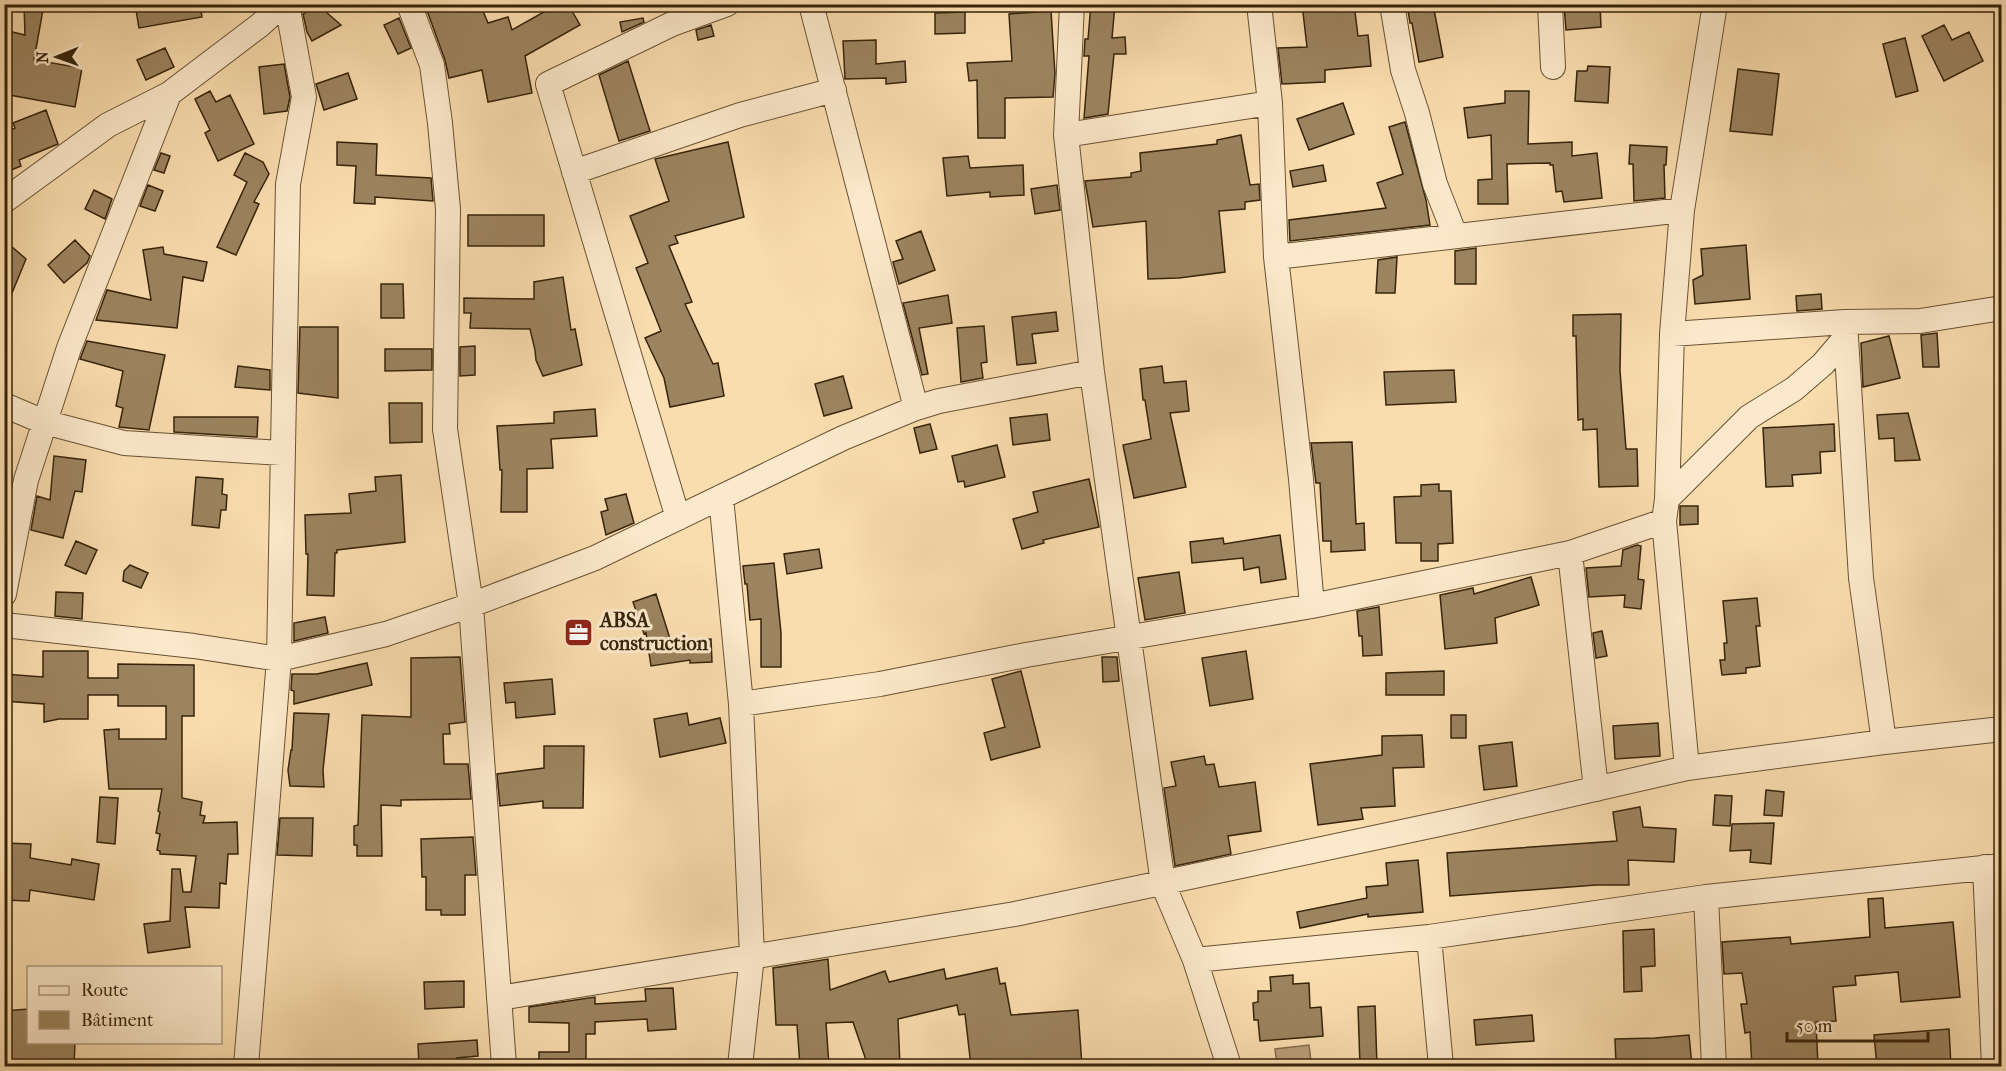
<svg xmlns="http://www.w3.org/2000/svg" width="2006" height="1071" font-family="'IM FELL French Canon',serif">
	<rect width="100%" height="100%" fill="#faddaf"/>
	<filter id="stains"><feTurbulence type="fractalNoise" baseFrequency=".00333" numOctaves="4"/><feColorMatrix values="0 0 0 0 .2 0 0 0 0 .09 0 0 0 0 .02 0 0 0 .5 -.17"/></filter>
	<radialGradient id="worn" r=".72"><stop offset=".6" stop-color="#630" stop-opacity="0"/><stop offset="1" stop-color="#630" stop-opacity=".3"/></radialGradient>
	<path fill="#b89e77" stroke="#846d4b" stroke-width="1.5" d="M1309,1045l2,16 -34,4 -2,-16z"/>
	<path fill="#9c8460" stroke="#37240a" stroke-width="1.5" d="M24,4h20l-10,56 48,8 -7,39 -71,-13v-21l8,-41 13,3z
		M135,4h65l2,13 -63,11z
		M480,4l8,19 20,-6 4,13 46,-26h10l12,21 -55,31 7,37 -44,9 -6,-32 -33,8 -4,-18 -20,-55z
		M1091,4h24l-3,34 13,-1 1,17h-12l-6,60 -24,4 5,-62h-5l1,-17h3z
		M1302,4h52l4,32 10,-1 3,31 -46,4v12l-43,2 -4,-36 29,-1z
		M1407,4h26l10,53 -24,5 -7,-39h-2z
		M1564,4h36l1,23 -35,3z
		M318,5l23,20 -29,16 -5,-9 -4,-18z
		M1051,11l4,63 -2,23 -48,1v40h-27l-1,-58 -8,1 -2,-18 45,-2 -3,-47z
		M965,12v21l-30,1v-21z
		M399,18l12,30 -13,6 -14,-29z
		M643,18l1,4 -22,10 -2,-10z
		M711,25l3,11 -16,4 -2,-10z
		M1944,25l8,15 17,-8 14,29 -39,20 -22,-45z
		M1905,38l13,53 -22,6 -13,-53z
		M876,40v24l29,-3 1,21 -20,2v-6l-41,1 -2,-38z
		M165,48l9,19 -28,13 -9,-20z
		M628,61l22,70 -31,10 -20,-66z
		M284,64l6,33 -3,14 -23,3 -5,-47z
		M1588,66l22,1 -2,36 -33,-2 2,-30h10z
		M1738,69l41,5 -7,61 -42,-4z
		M348,73l9,26 -33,11 -8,-26z
		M210,91l6,11 14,-7 24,49 -36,17 -13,-28 5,-3 -15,-31z
		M1505,91h24l-1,53 44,-2v14l25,-3 5,45 -38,4 -2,-11 -6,1 -3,-27h-3v-2l-43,1 1,40h-30v-24l14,-1 -1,-44 -23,3 -4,-30 41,-5z
		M1343,103l11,31 -45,16 -12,-31z
		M46,110l12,34 -39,16 2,6 -17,7v-48h2l2,6 7,-3 -2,-5z
		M1405,122l21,78 4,25 -140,16 -1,-21 97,-12 -9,-25 26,-9 -14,-47z
		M1241,135l9,50 9,-1 1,16 -15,2v7l-26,2 6,61 -46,6 -31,1 -2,-58 -53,6 -8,-46 46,-4v-4l10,-2 -1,-18 77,-9v-4z
		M337,142l40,2 -1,31 55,3 2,23 -58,-4v7l-21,-1 2,-37 -19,-1z
		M728,142l16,75 -69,19 3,7 -9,3 23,56 -7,2 28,60 5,-1 6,33 -54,11 -6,-29 -19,-40 16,-7 -25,-63 12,-5 -18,-47 39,-15 -14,-42z
		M1630,145l37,2 -1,18h-2l1,33 -31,3 -1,-37h-4z
		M161,153l9,3 -6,17 -10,-3z
		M245,153l18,9 6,12 -15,28 5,2 -23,51 -19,-8 30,-65 -13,-7z
		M968,156l2,12 53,-3 1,30 -34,2v-5l-43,4 -4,-38z
		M1323,165l3,16 -33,6 -3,-16z
		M148,185l15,6 -8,20 -15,-5z
		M1057,185l3,25 -25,4 -4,-25z
		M94,190l18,9 -7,20 -20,-10z
		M468,215h76v31h-76z
		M921,231l14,39 -36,14 -6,-22 10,-3 -7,-18z
		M4,240l22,19 -21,51h-1z
		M75,240l15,16 -3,7 -23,20 -16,-18z
		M1746,245l4,54 -55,5 -2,-24 10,-5 -2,-26z
		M163,247l1,7 43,8 -4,19 -20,-4 -6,51 -81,-8 11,-30 44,10 -8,-50z
		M1476,248v36h-21v-33z
		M1397,257l-2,36h-19l2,-33z
		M563,277l8,53 4,-1 7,36 -39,11 -7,-16 -1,-10 -5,-21 -60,-1 1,-15h-7v-15l70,1v-17z
		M381,284h22l1,34h-23z
		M1821,294l1,15 -25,2 -1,-15z
		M948,295l4,28 -33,5 9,46 -6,1 -19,-72z
		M1056,312l2,19 -26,3 4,29 -19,2 -5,-48z
		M1621,314l-1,57 6,78h11l1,37 -39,1 -2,-58 -14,1v-11l-5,1 -2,-84h-3v-21z
		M984,326l3,36 -6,1 2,15 -22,4 -4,-54z
		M300,327h38v71l-40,-5z
		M1937,333l2,34h-16l-2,-32z
		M1889,336l11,42 -37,9 -2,-44z
		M87,341l78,14 -16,75 -30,-3 4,-19 -7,-2 7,-35 -43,-12z
		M475,346v29l-15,1v-29z
		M385,349h47v21l-47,1z
		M238,366l32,4v20l-35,-3z
		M1162,366l2,17 22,-2 3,30 -19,2 16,74 -52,11 -11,-53 28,-6 -6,-39h-2l-3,-31z
		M1454,370l2,32 -70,3 -2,-33z
		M843,376l9,32 -28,8 -9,-32z
		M389,403h33v39l-32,1z
		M595,409l2,27 -46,3 2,29 -26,1v43h-26l1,-42h-2l-3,-44 57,-3v-11z
		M1908,413l12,47 -25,1 -1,-23 -15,1 -2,-24z
		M1047,414l3,26 -37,5 -3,-27z
		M174,417h84l-1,20 -83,-5z
		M930,424l7,25 -17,4 -6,-25z
		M1834,424l1,27 -15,1 1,21 -29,2 1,11 -27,1 -3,-59z
		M1352,442l4,82 8,-1 1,27 -34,2v-11h-8l-3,-58h-4l-5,-40z
		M997,445l8,32 -40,10 -1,-6 -6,1 -6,-26z
		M54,456l32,4 -4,32 -7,-1 -12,47 -32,-8 6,-34 13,4z
		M401,475l4,67 -68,8v3h-2l-1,43 -27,-1 1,-41h-2l-1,-39 46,-2 -2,-19 27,-3 -1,-14z
		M196,477l27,2 -1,15 5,1 -1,15h-5l-2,18 -27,-3z
		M1089,479l10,48 -56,13 1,3 -22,6 -9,-30 25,-7 -5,-20z
		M1439,484v7h12l2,52 -15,1v17h-17v-18h-25l-2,-46 27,-1v-11z
		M626,494l8,29 -28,12 -5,-23 7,-2 -3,-11z
		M1680,506h18v18l-18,1z
		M1280,535l6,44 -25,4 -2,-16 -15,3 -1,-12 -51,5 -2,-21 33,-4 1,6z
		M76,541l21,9 -11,24 -21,-9z
		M1637,545l4,1 -3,33 6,1 -3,29 -17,-2 1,-12 -36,2 -3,-29 35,-2 2,-16z
		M819,549l3,19 -35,6 -3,-20z
		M774,563l7,70v34h-20v-48l-11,1 -3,-36h-2l-2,-18z
		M130,565l18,8 -7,15 -18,-7 1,-10z
		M1179,572l6,41 -40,7 -7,-42z
		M1531,577l8,28 -44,13 2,25 -52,6 -5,-54 33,-7 1,6z
		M56,592l27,1 -1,26 -27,-3z
		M656,594l15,48 40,-3 1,23 -22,1v-3l-39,6 -5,-33 -2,1 -11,-32z
		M1757,598l3,28h-4l4,40 -14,2v5l-24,2 -2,-15h5l-1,-17h3l-4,-42z
		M1379,607l3,48 -19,1 -1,-20h-3l-2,-25z
		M325,617l3,16 -34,8v-18z
		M1602,631l5,25 -11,2 -3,-25z
		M43,651h45v27h30v-14l76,1v51h-12v82l20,4 -2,13 5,1 -2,7 34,-1 1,32h-10l-2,30 -6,-1 -1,25 -34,-1 5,40 -42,6 -4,-29 26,-3 2,-52h8l3,23h8l5,-36 -36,-2v-3l-3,-1 3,-16 -4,-1 4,-21 -2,-1 4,-22h-53l-5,-59 15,-1v10h47v-33h-48v-11h-30v24h-29l-15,3v-18l-40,-3v-27l39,3z
		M1246,651l7,48 -43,7 -8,-48z
		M460,657l5,65 -16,2 1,10h-7l1,30h24l3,35 -70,1v6l-20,-1 1,51h-25v-11h-3v-19l4,-1 4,-110 49,2v-59z
		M1102,657h15l2,24 -16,1z
		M367,663l5,22 -78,19v-13l-3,-1 1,-16h25z
		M1021,671l19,76 -49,13 -7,-27 21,-6 -13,-48z
		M1444,671v24h-58v-22z
		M552,679l3,35 -39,4 -1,-16 -9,1 -2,-20z
		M294,713l35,1 -6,56 1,17 -34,-1 -2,-16 3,-20h1z
		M687,713l2,12 31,-7 6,25 -66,14 -6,-38z
		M1451,715h15v23h-15z
		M1658,723l2,33 -45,3 -2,-33z
		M1422,735l2,32 -31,1 2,38 -34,2 2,11 -45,6 -8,-61 72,-9v-19z
		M1512,742l5,44 -33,4 -5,-44z
		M544,746h40l-1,62h-40v-7l-43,5 -3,-32 47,-6z
		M1204,756l2,9 8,-1 5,23 36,-5 6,49 -33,5 3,18 -56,12 -11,-78 12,-2 -5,-24z
		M1766,790l18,2 -2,24 -18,-1z
		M1715,795l17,1 -2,30 -17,-1z
		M100,797l18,1 -3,46 -18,-2z
		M1640,807l3,20 33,2 -2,33 -46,-2 1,25h-33l-146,11 -3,-43 170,-12 -4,-29z
		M280,818h33l-1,38 -35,-1z
		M1774,823l-3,41 -21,-2 1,-12 -21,1 2,-27z
		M473,837l3,38h-11v40h-24v-5h-15v-33h-4l-1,-38z
		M4,843l27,1 -1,14 41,7 1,-6 27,5 -5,36 -64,-10 -1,11 -25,-1z
		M1418,860l5,52 -55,5v-3l-68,14 -3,-16 70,-14 -1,-11 22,-2 -2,-22z
		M1883,898l2,30 68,-6 7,75 -59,5 -3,-30 -43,4 1,9 -23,2 3,34 -20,1 2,44h-66l-2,-34 -5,1 -4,-29h6l-5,-31 -18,1 -2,-32 68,-5 1,7 79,-7 -2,-38z
		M1654,929l1,37 -14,1 1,24 -18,1 -1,-61z
		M828,959l2,31 55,-19 4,11 55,-13 2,10 51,-11 3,16 5,-1 6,32 67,-5 4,56h-111l-6,-52 -6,1 -2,-10 -59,14 2,47h-32l-15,-44 -27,1 3,43h-29l-3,-41h-21l-3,-57z
		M1293,975v9l16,-1 1,25 11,-1 2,29 -63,5 -2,-21h-4l-1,-17 5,-1v-11h13l-1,-14z
		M464,981v26l-39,2 -1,-27z
		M673,988l3,41 -28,2 -1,-12 -52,3v12h-9v32h-47v-14h30v-29l-40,-1v-15l66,-10v7l51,-3 -1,-12z
		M1375,1006l2,60h-17l-2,-59z
		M28,1009v33h47l-1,24h-70v-55z
		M1532,1015l2,26 -58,4 -2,-25z
		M1949,1029l2,37h-74l-3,-31z
		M1689,1035l3,31h-35v-3l-41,1 -1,-25 40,-1z
		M477,1040l1,16 -21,2v8h-38l-1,-22z"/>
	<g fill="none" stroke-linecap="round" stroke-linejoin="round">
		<defs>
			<path id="minor" d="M409,4l23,61 8,58 8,86 -3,220 26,176 33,461
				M811,4l105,404
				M1072,4l-6,131 26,237 71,512 32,76 34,106
				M1259,4l11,99 6,154 25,222 11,127
				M1392,4l11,66 14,43 18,71 20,51
				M1550,4l3,63
				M1066,135l204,-32
				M574,172l166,-57 94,-25
				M4,201l104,-76 61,-31 91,-69 23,-21
				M1276,257l406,-47
				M1845,322l16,256 23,164
				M1672,334l173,-12 75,-1 82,-13
				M4,405l40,17 80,21 157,10
				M721,497l20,207 11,252 -12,110
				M1667,499l82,-82 45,-28 29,-25 23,-27
				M678,518l-130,-434 124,-60 55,-20
				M1664,521l23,247
				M1570,553l26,236
				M4,594l22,-114 43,-132 100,-254
				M4,625l190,21 85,13 107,-25 85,-29 124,-47 248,-120 73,-30 23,-7 153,-29
				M741,704l139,-20 146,-29 286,-49 258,-53 94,-32 3,-22 5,-165 10,-124 33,-206
				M1985,867l9,199
				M1706,897l8,169
				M1429,937l12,129
				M1195,960l234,-23 277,-40 296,-31
				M499,998l516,-84 448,-95 224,-51 197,-26 118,-13
				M246,1066l33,-407 9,-475 16,-87 -17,-93"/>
		</defs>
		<use href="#minor" stroke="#685233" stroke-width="26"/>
		<use href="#minor" stroke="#fce9cb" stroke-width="24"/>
	</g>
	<defs>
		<symbol id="office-square" viewBox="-11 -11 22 22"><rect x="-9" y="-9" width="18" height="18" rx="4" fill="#8f2418" stroke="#fce9cb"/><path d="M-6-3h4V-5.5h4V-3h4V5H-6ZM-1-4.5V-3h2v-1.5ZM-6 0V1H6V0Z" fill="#fff"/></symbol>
	</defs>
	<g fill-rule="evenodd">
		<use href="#office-square" x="562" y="616" width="33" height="33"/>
	</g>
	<g text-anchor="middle" stroke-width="6" stroke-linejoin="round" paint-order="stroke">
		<g font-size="20" font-weight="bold" fill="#37240a" stroke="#fce9cb" text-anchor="start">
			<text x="600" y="627">ABSA<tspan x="600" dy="23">construction</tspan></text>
		</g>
	</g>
	<rect width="2006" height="1071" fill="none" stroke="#faddaf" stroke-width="24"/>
	<rect x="6" y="6" width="1994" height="1059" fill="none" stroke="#37240a" stroke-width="3"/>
	<rect x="12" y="12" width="1982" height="1047" fill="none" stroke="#37240a" stroke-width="1.5"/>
	<rect x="27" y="966" width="195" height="78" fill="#fce9cb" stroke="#ad9a7e" stroke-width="1.5"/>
	<rect x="39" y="986" width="30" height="9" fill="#fce9cb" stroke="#ad9a7e" stroke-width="1.5"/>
	<text x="81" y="996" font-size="18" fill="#37240a">Route</text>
	<rect x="39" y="1011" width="30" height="18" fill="#9c8460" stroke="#ad9a7e" stroke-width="1.5"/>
	<text x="81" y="1026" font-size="18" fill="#37240a">Bâtiment</text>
	<g transform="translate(57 57) rotate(269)" stroke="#fce9cb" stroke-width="4.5" paint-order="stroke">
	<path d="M0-4.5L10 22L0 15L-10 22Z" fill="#37240a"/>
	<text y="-9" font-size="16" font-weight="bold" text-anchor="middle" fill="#37240a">N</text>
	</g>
	<path d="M1787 1032v9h141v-9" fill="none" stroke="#37240a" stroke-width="3"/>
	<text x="1796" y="1032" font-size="18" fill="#37240a" stroke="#fce9cb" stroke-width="4.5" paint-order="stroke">50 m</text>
	<rect width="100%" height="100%" filter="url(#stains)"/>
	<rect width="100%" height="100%" fill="url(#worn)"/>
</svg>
